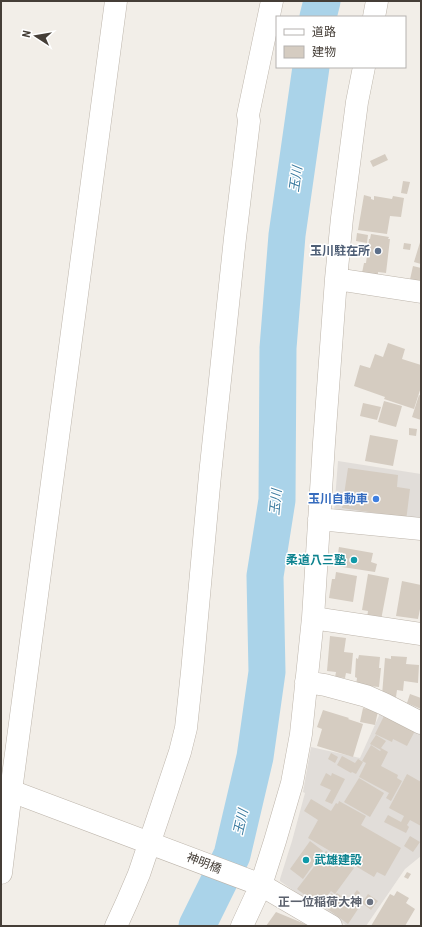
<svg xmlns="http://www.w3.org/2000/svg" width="422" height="927" font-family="'Roboto Condensed','Noto Sans JP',sans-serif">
	<rect width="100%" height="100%" fill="#f2eee8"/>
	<path fill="#e1ddd9" d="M338,461l83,13v49l-87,-10z
		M382,709l39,8v139l-16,13 -39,57h-19l-4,-3 -1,2 -62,-44v-2l12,-38 13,-48 -2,-1 8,-45 49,11z"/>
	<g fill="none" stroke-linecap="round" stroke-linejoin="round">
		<path stroke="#aad3e9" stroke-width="37" d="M318,17l4,-16
			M197,926l35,-71 23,-98 12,-85 -2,-96 12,-76 1,-152 9,-113 24,-168"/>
	</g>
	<path fill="#d5ccc1" d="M385,154l3,6 -15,7 -3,-6z
		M403,181l7,1 -3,12 -6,-1z
		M364,195l7,2v2l3,1v-4l18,3 1,-3 11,2 -3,19 -11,-1 -3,18 -29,-4z
		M357,233l11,2 -1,8 -11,-2z
		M371,234l18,3 -1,2h2l-4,34 -8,-1v3l-16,-2 2,-10h2l3,-24h1z
		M421,239v25l-7,-2z
		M404,243l7,1 -1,6 -7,-1z
		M413,266l8,2v18l-12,-2z
		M388,343l17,6 -3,10 19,6v22l-7,22 -30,-10 1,-2 -31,-11 6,-21 10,3 5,-14 8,3z
		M419,395l2,1v24l-9,-3z
		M384,401l18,5 -6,21 -18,-5z
		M363,403l18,4 -4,13 -17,-4z
		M409,428l8,1 -1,7 -7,-1z
		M370,435l28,5 -5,26 -28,-5z
		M348,468l50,7 -1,12 13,2 -4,32 -17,-2v-4l-47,-7z
		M339,547l34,6 -2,9 6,2 -2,8 -39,-6z
		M336,572l21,4 -4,26 -24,-4 3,-19h3z
		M368,574l21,4 -8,42 -14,-2 1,-7 -6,-1z
		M402,581l19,4v19l-3,15 -22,-3z
		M330,636l16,2 -2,14 9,1 -2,21 -5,-1 -1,5 -10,-1 1,-5 -9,-1z
		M359,655l21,2 -1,11h2l-2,19 -23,-2 1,-7 -2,-1 1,-19 2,1z
		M391,656l16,1 -1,7 13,1 -1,18 -14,-2 -1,10 -6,-1 -1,7 -14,-2 3,-37 6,1z
		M410,694l11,4v11l-14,-6z
		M363,708l15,3 -3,14 -15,-3z
		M323,710l26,8 -1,1 15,5 -10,33 -36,-11 5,-17 -5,-2z
		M385,714l31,15 -9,17 -14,-7 -1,3 -17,-8z
		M376,735l10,6 -5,7 7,4 -7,14 17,9 -1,3 5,3 -11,20 -5,-3 3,-5 -30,-16 7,-14 -4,-2 9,-16 9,6 1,-1 -11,-6z
		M331,753l7,4 -3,6 -7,-4z
		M342,756l13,7 3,-4 5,3 -7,12 -4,-2 -1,1 -14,-8z
		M326,773l5,3 1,-3 13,6 -13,25 -7,-3 6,-11 -11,-5z
		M407,774l14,8v44l-11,-6 -3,5 2,2 -3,6 -22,-11 4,-7 13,7 3,-6 -15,-8z
		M359,778l25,15 -14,24 -26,-15z
		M311,799l20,12 5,-8 2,1 1,-3 27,15 -5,9 40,23 -16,28 -8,-4 -3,5 -66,-39 10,-18 -14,-9z
		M410,836l10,6 -7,10 -9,-6z
		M310,841l13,10 -20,28 -13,-10z
		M326,851l28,17 -19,26 -4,-3 -12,15 -22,-17z
		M407,872l4,2 -3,5 -4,-2z
		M357,890l3,3 -3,4 -3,-3z
		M397,891l12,7 -3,5 9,6 -10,17h-34l19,-32 4,2z
		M331,893l4,3 2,-3 21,16 -10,15 -26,-19z
		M368,894l10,7 -7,9 -9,-7z
		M276,912l34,14h-44z"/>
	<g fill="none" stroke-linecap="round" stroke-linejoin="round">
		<defs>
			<path id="minor" d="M374,17l3,-16
				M336,279l85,13
				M319,519l102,10
				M313,618l108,16
				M306,682l19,3 41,11 18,8 37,19
				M1,788l10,3 250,94 70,41
				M1,873l10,-82 105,-790
				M116,926l11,-24 12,-28 41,-122 6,-24 6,-56 18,-197 25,-237 14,-117 -1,-6 24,-114
				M242,926l19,-41 14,-44 17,-58 9,-49 12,-116 11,-175 12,-164 6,-61 15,-116 7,-35"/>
		</defs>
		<use href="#minor" stroke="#bdb5ab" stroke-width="23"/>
		<use href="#minor" stroke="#fff" stroke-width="22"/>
	</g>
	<circle fill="#5c6f8a" stroke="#fff" stroke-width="1.5" cx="378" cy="251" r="4"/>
	<circle fill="#3f7fe0" stroke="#fff" stroke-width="1.5" cx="376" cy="499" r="4"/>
	<g fill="#0f9aa8" stroke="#fff" stroke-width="1.5">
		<circle cx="354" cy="560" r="4"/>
		<circle cx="306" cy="860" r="4"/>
	</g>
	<circle fill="#6b7280" stroke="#fff" stroke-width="1.5" cx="370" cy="902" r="4"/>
	<g text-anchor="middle" stroke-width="3" stroke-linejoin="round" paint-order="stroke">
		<g font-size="12" font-weight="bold" fill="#4e5e75" stroke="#fff" text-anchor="end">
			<text x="370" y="255">玉川駐在所</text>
		</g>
		<g font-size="12" font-weight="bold" fill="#366cbe" stroke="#fff" text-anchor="end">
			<text x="368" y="503">玉川自動車</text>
		</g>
		<g font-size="12" font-weight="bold" fill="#0d838f" stroke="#fff" text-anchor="end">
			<text x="346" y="564">柔道八三塾</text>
			<text x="314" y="864" text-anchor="start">武雄建設</text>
		</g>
		<g font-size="12" fill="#453e37" stroke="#fff">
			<text transform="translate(204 863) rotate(21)" y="4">神明橋</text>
		</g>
		<g font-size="12" font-weight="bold" fill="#5b616d" stroke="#fff" text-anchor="end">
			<text x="362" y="906">正一位稲荷大神</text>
		</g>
		<g font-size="13" font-style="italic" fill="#397a9f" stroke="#fff">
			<text transform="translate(295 179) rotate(-82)" y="5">玉川</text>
			<text transform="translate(275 502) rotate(-85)" y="5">玉川</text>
			<text transform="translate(240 822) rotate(-77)" y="5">玉川</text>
		</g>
	</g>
	<rect width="422" height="927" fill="none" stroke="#453e37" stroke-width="4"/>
	<rect x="276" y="16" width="130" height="52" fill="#ffffff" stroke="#b5b2af"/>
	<rect x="284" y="29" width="20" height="6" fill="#ffffff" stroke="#b5b2af"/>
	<text x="312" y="36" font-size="12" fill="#453e37">道路</text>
	<rect x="284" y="46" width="20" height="12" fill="#d5ccc1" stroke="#b5b2af"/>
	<text x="312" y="56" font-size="12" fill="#453e37">建物</text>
	<g transform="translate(36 36) rotate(282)" stroke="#ffffff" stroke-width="3" paint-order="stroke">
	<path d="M0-3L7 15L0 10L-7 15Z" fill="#453e37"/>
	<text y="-6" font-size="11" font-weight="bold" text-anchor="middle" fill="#453e37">N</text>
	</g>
</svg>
